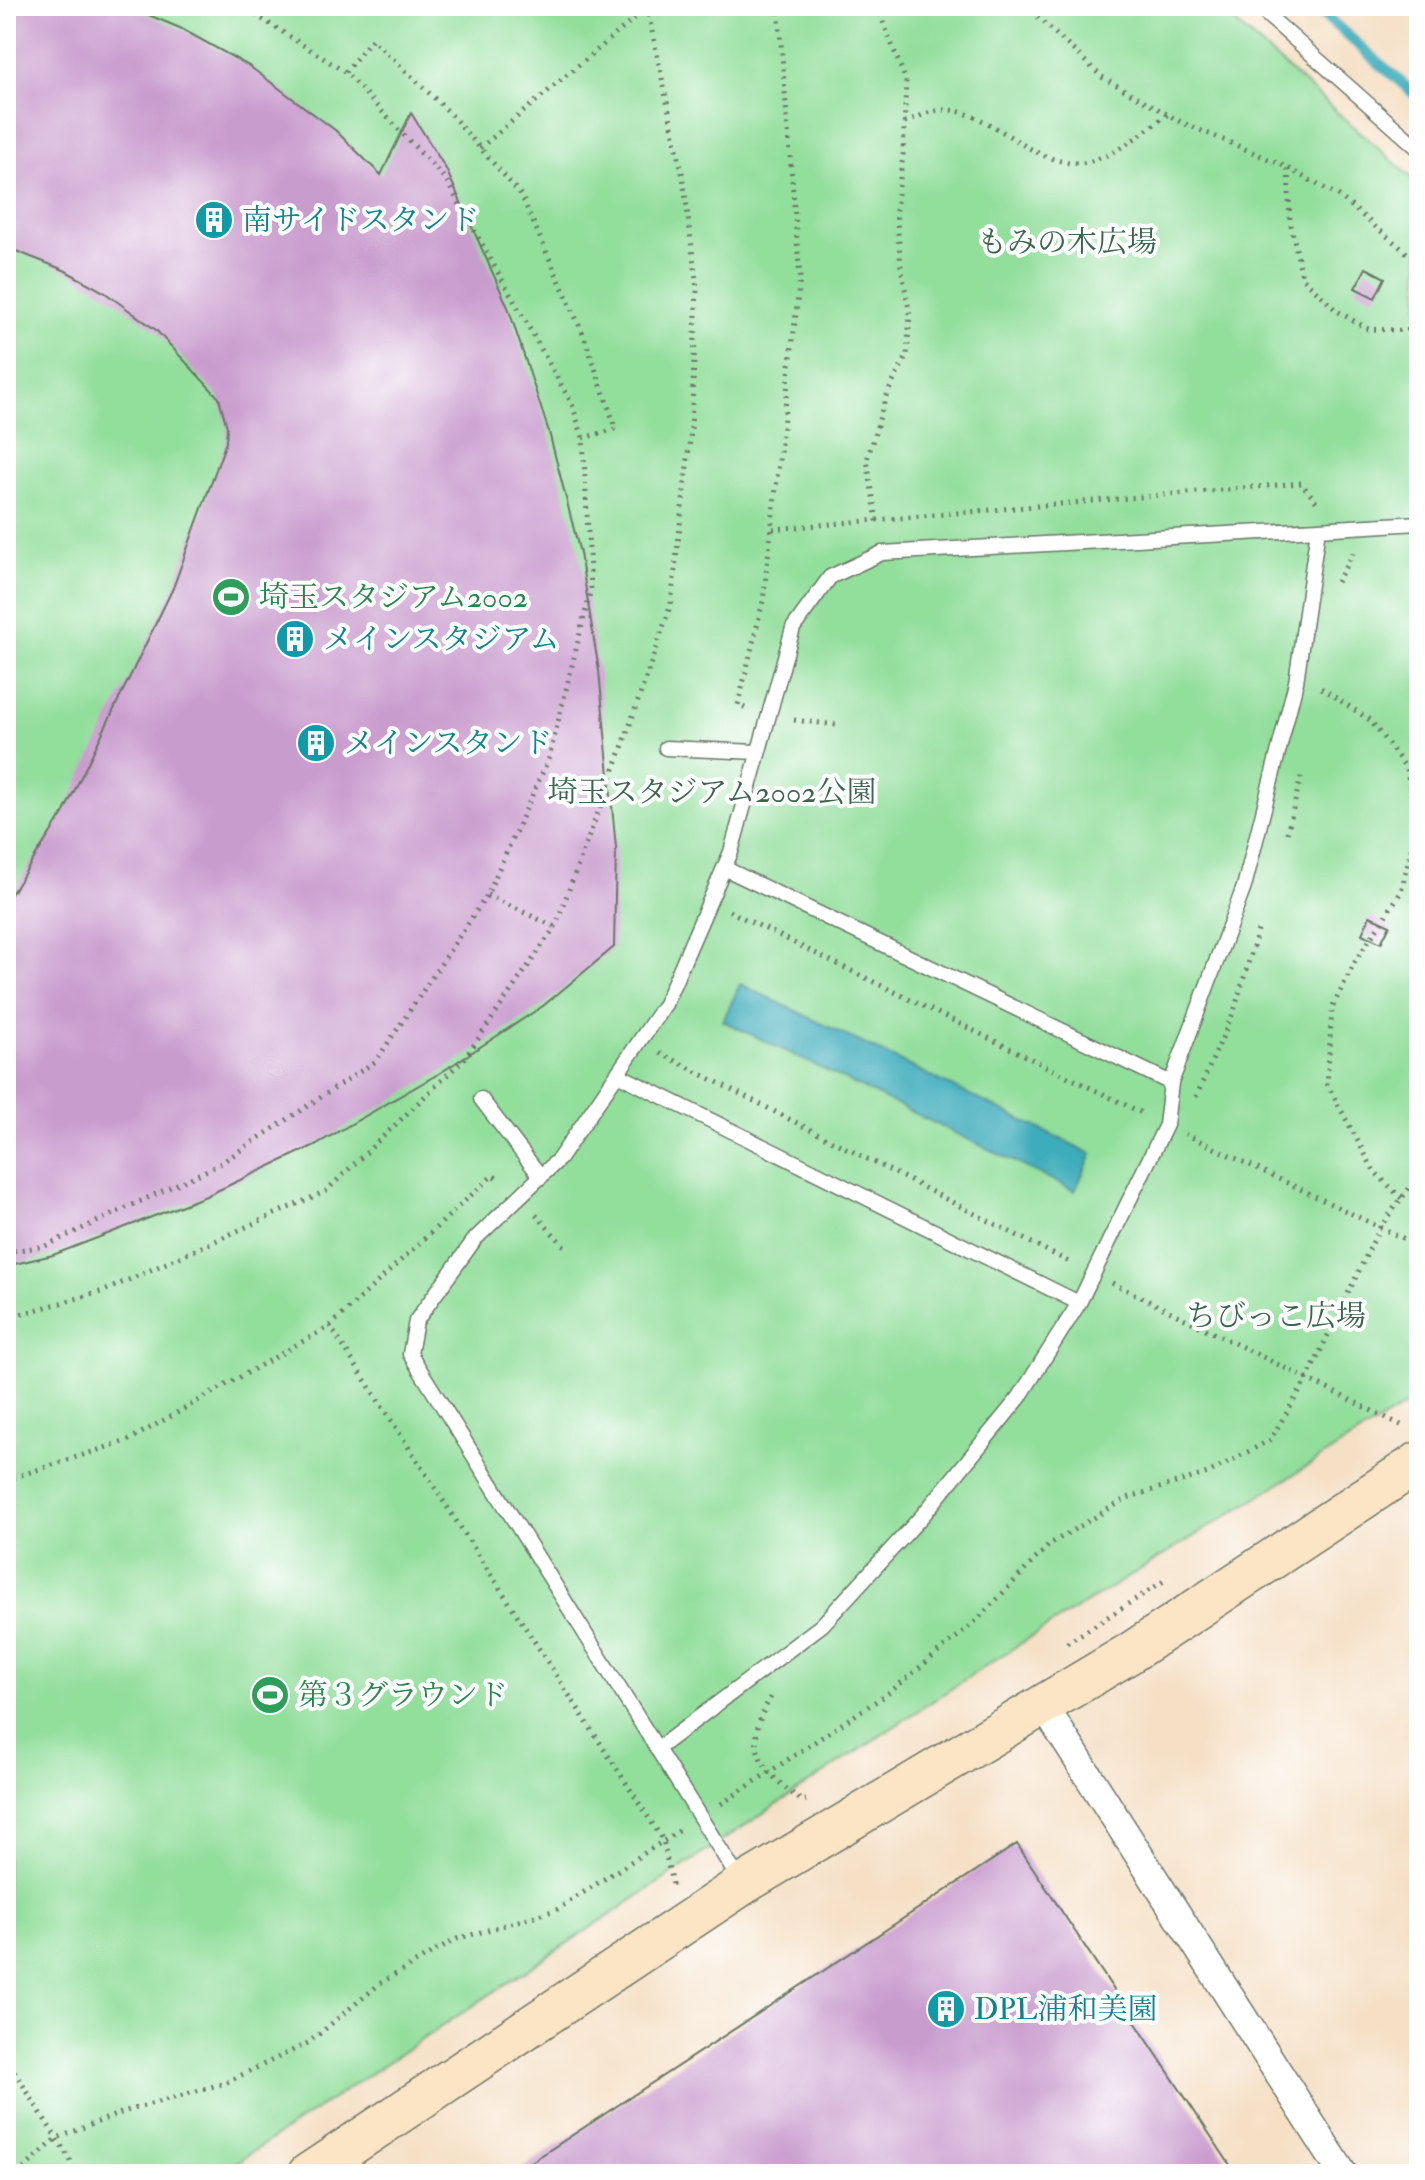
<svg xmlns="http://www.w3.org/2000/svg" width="1425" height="2180" font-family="'IM FELL Double Pica','Noto Serif JP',serif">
	<rect width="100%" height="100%" fill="#fff"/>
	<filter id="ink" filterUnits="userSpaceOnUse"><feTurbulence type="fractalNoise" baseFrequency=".0125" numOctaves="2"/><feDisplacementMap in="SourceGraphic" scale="16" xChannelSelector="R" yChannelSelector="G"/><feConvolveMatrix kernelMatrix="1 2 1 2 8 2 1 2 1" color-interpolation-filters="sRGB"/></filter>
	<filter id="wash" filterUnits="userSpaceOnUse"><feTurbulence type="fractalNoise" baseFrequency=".006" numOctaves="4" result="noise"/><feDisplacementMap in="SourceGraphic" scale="32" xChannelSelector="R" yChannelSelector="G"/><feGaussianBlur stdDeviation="1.8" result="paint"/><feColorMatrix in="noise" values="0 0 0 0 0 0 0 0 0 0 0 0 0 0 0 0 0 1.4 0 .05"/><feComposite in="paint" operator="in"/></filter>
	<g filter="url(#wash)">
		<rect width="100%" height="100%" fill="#f5e0c6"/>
		<path fill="#92de9b" stroke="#588e68" stroke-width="2" d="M6,6h1210l203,178v1213l-420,260 -780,517h-213z"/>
		<path fill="#3eacbb" stroke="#2e7478" stroke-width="2" d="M740,984l352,170 -17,37 -352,-170z"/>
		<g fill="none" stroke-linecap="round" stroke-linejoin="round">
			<path stroke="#3eacbb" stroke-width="11" d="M1314,6l105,92"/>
		</g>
		<g id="blocks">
			<path fill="#c99cce" d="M6,6h121l53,22 69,38 86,64 46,45 30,-62 35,56 62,138 41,125 31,121 19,118 17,177 -2,99 -71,59 -103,67 -127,73 -107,50 -153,59 -47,11v-364l58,-90 109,-224 53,-146 1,-15 -8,-29 -63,-68 -52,-38 -40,-22 -58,-23z
				M1366,268l19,10 -10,20 -20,-10z
				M1370,916l20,9 -9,18 -19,-9z
				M1017,1844l219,330h-723z"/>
		</g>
	</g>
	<g filter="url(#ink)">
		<use href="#blocks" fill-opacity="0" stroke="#6a7667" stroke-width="2"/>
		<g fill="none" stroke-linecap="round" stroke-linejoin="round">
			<defs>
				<path id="lane" d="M1257,6l162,143
					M1318,529l101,-6
					M666,748l91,4
					M724,868l447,215
					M617,1074l462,229
					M481,1099l60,78
					M657,1749l165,-124 101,-110 96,-117 60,-95 87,-178 5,-42 73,-196 52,-205 22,-153 -436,24 -52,24 -37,51 -62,224 -66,152 -106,155 -84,80 -59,82 -6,33c110,176 221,351 330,527"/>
				<path id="street" d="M1043,1705l300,469"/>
				<path id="secondary" d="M308,2174l434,-289 388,-232 289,-191"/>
			</defs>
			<use href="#lane" stroke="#6a7667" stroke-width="17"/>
			<use href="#street" stroke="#6a7667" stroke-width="31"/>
			<use href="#secondary" stroke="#6a7667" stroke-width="43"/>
			<path stroke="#6a7667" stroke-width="5" stroke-dasharray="2 6" stroke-linecap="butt" d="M1026,6l76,71 79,45 97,41 61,33 80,67
				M345,72l27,-33 76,72 73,84 63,141 32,93 -33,9
				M905,122c10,-3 24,-11 35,-12 49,-3 87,53 137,53 30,0 68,-32 91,-49
				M480,148l167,-140
				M1288,169l2,52 12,56 35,34 31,18 51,2
				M877,521l-10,-61 19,-64 21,-41 3,-40 -9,-48 -5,-57 7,-55 3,-74 -29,-75
				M773,529l528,-46 18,22
				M1337,582l16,-29
				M1321,688l49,32 37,49 9,59 -15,64 -46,70 -23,46 -5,76 47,87 28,28
				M745,708l-7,-3 25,-104 37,-323 -22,-272
				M794,720l42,5
				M1287,833l15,-60
				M487,895l68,32
				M729,911l415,203
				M660,1053l411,210
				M1196,1097l38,-86 25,-84
				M1185,1134l234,112
				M536,1215l29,32
				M6,1252l39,-6 173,-81 158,-104 111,-166 62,-137 42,-169 -8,-151 -11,-34 -126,-224 -101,-108 -103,-66
				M1112,1283l293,144
				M6,1318l98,-27 222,-100 139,-133 90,-131 68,-182 48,-141 20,-173 6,-143 -14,-111 -36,-169 -5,-2
				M330,1326l163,-151 7,6
				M6,1480l123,-40 201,-114 333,514 9,44 -4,3
				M1067,1643l97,-62
				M771,1697c-31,51 -9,74 31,104l4,-1
				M721,1804l169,-112 86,-71 74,-77 77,-46 81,-25 62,-33 37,-61 73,-152 39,-52
				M6,2058l73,116
				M18,2174l39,-36 69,-27 99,-28 83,-40 74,-61 75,-43 99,-29 126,-81"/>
			<use href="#lane" stroke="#fff" stroke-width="14"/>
			<use href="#street" stroke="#fff" stroke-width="28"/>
			<use href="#secondary" stroke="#fce5c4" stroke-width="40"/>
		</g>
	</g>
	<defs>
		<symbol id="building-disc" viewBox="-11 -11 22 22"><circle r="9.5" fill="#0f9aa8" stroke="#fff"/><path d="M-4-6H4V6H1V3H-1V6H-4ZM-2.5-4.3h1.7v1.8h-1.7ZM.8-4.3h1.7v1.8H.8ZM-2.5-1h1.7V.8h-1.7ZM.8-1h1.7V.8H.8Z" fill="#fff"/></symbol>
		<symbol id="stadium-disc" viewBox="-11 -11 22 22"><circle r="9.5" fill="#2e9e5b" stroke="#fff"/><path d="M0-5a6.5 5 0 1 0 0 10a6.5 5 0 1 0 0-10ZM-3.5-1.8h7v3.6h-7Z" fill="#fff"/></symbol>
	</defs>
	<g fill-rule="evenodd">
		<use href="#building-disc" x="192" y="198" width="44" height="44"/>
		<use href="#stadium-disc" x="209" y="575" width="44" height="44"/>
		<use href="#building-disc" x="273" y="617" width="44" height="44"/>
		<use href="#building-disc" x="294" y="721" width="44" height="44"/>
		<use href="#stadium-disc" x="248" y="1673" width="44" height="44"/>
		<use href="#building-disc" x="924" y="1987" width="44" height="44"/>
	</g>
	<g text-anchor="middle" stroke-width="8" stroke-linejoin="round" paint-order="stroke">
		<g font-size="30" fill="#0d838f" stroke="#fff" text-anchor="start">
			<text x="242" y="230">南サイドスタンド</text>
			<text x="323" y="649">メインスタジアム</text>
			<text x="344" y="753">メインスタンド</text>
			<text x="974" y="2019">DPL浦和美園</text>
		</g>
		<g font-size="30" fill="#3c654e" stroke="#fff">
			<text x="1067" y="252">もみの木広場</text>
			<text x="712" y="802">埼玉スタジアム2002公園</text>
			<text x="1276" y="1326">ちびっこ広場</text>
		</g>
		<g font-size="30" fill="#27864d" stroke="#fff" text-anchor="start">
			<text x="259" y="607">埼玉スタジアム2002</text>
			<text x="298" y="1705">第３グラウンド</text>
		</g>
	</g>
	<rect width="1425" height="2180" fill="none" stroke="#fff" stroke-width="32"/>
</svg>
